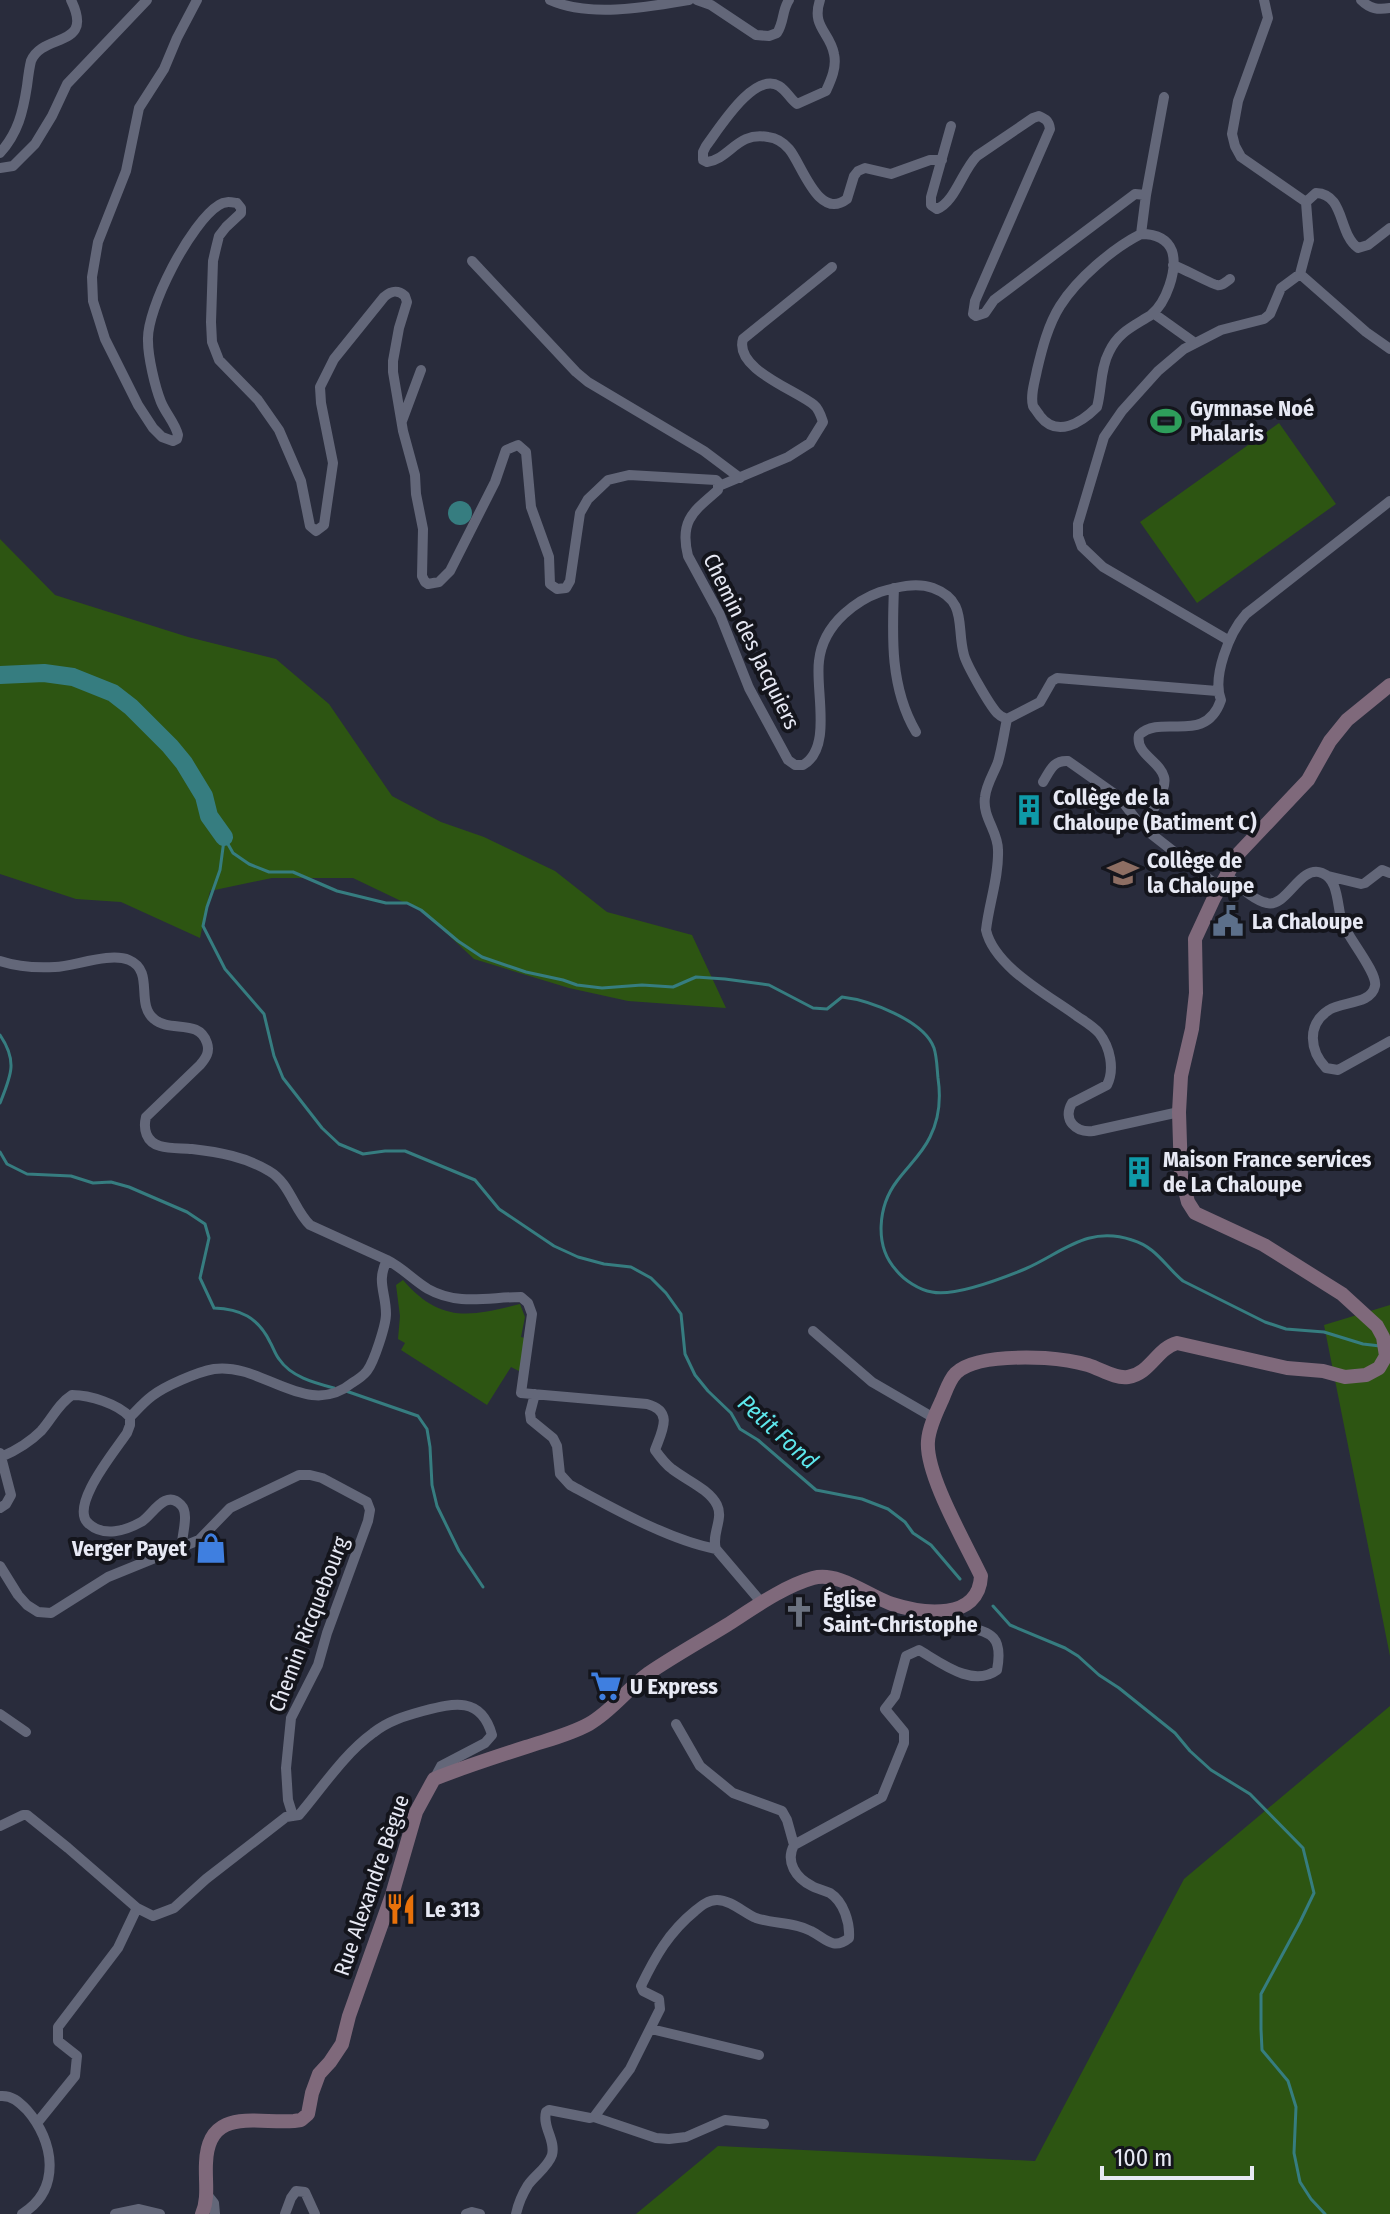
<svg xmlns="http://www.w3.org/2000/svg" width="1390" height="2214" font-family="'Fira Sans Condensed',sans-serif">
	<rect width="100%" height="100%" fill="#292c3c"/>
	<path fill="#2d5512" d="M1279,423l57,81 -139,99 -57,-81z
		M0,539l55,56 133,42 88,22 53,45 63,92 49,26 43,15 71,34 52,41 85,23 34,73 -98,-7 -59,-13 -95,-29 -50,-47 -71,-34h-81l-62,13 -10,47 -79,-36 -45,-3 -76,-25z
		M403,1280c37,43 67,37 117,24l5,13 -4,20 4,1 -4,34 -10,-5 -24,38 -86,-55 4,-7 -7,-4 2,-23 -4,-31z
		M1390,1305v351l-66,-331z
		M1390,1706v508h-754l82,-68 317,15 149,-282z"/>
	<path fill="#367d80" d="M448 513a12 12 0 1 1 24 0a12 12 0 1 1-24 0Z"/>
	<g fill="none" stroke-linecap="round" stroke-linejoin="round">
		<path stroke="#367d80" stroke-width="3" d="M224,837l9,16 16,11 20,8h24l44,19 49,12h21l14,7 37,31 24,16 44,15 37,8 14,5 25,3 40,-3 31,2 23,-10 29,2 44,6 44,23 14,1 15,-12c26,3 82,23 92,51 3,9 3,21 4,30 3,20 1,41 -8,59 -8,17 -22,29 -33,44 -19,25 -23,65 -1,89 8,10 23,20 36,22 23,5 71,-14 93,-23 37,-16 62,-44 107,-29 24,7 33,26 51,41l82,41 21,7 38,3 39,12 17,2
			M224,840l-4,30 -13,37 -4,19 22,43 39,45 10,42 9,22 39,50 17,16 24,10 22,-3h20l70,29 24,29 55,37 24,11 26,7 27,3 20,11 15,15 15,21 4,40 10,21 13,16 23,22 9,16 18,11 58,50 46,9 26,10 17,13 8,11 18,12 29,34
			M0,1035c18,26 11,41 0,68
			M0,1152l7,12 20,10 44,2 22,7 18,-1 18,5 58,25 18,12 4,14 -9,40 14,30c26,1 44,9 56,34 3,5 5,12 9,17 12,18 36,24 55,29
			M346,1391l72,25 9,13 3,18 2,38 5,21 22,45 24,36
			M993,1606l17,19 55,23 13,8 21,19 20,13 56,45 15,18 21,19 39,24 53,54 11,45 -14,29 -39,72v35l1,21 26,31 8,26 -2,46 6,29 11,17 14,15"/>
		<path stroke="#367d80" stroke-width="18" d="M0,675l44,-2 29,4 40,16 18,14 39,39 14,17 20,33 5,20 15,21"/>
		<path stroke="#636779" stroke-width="10" d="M197,0l-20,38 -13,31 -25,39 -13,63 -28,71 -6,35 1,24 12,38 33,66 15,23 9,9 11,4 4,-2 1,-4c-3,-12 -12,-21 -17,-33 -6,-15 -13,-45 -13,-61 -2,-32 43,-119 71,-136 6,-4 11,-3 18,-2l4,5v5l-15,14 -7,9 -3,12 -3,13 -2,61 1,20 7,18 39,40 21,30 22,51 9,45 6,5 8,-6 9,-62 -12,-60 -1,-16 14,-28 50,-62c7,-6 13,-8 21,-1l2,6 -8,26 -6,33v11l10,59 12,44 1,19 7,35 -1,47 3,6 3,2 11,-2 11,-11 45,-89 11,-32 12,-5 8,7 5,55 18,50 1,27 7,5 9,-1 4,-7 10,-68 8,-14 20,-19 21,-5 87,5 2,2v8c-24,21 -39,30 -30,66l32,59 29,73 39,72 7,5h8c30,-17 12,-75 16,-104 2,-19 11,-34 25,-47 11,-10 22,-17 36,-22 17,-5 36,-10 53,-4 35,13 23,39 31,67 3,11 25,49 33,58 4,4 5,4 10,6l33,-17 12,-21 5,-3 160,13
			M550,0c40,18 98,7 139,0
			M697,0l14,5 45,30 13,1 8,-3c7,-10 5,-23 12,-33
			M820,0c-9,27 10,32 14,54 3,13 -3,26 -8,37l-29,13c-7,-5 -10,-13 -18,-18 -25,-15 -60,43 -73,60l-3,6v8l4,2c23,-3 30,-31 61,-25 8,1 16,6 21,12 13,15 29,72 58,50l7,-23 4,-5 7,-3 26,6 39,-14h12
			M1264,0l4,18 -30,83 -6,33 3,12 6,11 65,45
			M1361,0c9,9 17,10 29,8
			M951,126l-20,71v8l6,4c18,-7 25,-38 40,-53l56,-38 6,-2c7,3 10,5 11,13l-75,172 -2,13 3,2 9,-3 9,-13 141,-106 11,1 -5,39
			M0,153c18,-20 23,-41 27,-67 1,-8 2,-17 4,-25 12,-29 64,-12 40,-61
			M0,168l13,-2 22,-22 17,-28 15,-32 80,-84
			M1146,195l18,-98
			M1141,234c13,0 26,4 31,17 6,19 -6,52 -21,64 -17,11 -33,17 -42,37 -9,17 -7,37 -12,55 -16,16 -40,31 -57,9 -1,-2 -6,-8 -7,-10 -3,-11 2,-25 4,-36 5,-21 11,-45 23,-64 17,-27 53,-58 81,-72z
			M472,261l104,111 12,10 116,69 36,27
			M1173,265c7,2 41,20 44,20 5,1 9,-3 13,-6
			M1300,274l9,-34 -3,-38 10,-9c29,1 22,41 42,55l10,-3 22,-17
			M1300,274l66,58 24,17
			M1153,313l42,30
			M402,421l19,-51
			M719,486l69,-29 22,-14 13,-21c-2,-6 -4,-13 -9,-17 -18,-15 -80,-36 -71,-66l89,-72
			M894,588c-2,49 -4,100 22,144
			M1228,640l-125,-73 -21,-20 -4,-11v-12l26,-87 18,-26 36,-40 26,-22 37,-19 43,-11 6,-5 11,-26 19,-14
			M1007,719c-3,14 -5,29 -9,43 -4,11 -12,23 -13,35 -3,20 13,34 13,53 1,27 -9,53 -12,80 8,36 60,64 88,84 8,6 18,11 25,19 11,14 16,36 8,52l-35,18c-10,17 4,30 21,28l86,-19
			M1043,782c7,-11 10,-22 25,-21l51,36 19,25 10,3 2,8 69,54
			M1148,825c1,-14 20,-35 16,-48 -4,-16 -29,-23 -25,-42 23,-22 66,11 82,-35 -9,-23 8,-67 25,-86l144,-113
			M1227,875c11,9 25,25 40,28 20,5 33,-39 55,-30 17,6 15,34 20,49 6,16 36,51 33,64 -4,19 -33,15 -46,24 -23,15 -19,41 -3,58l12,2 52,-29
			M1328,876l33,8 4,-1 17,-13 8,3
			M0,961c18,6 37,7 55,6 20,-1 55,-15 74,-7 26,11 6,44 25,59 16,14 45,-1 53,24 3,9 -1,15 -7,22l-54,52c-3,12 0,25 14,29 10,3 22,2 32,3 27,3 54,8 77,22 21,12 25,39 41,54l77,35
			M813,1331l59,51 62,36
			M535,1394l-5,19 1,7 22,18 4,8 3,28 10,11c43,23 99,55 146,64
			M130,1417c7,-7 14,-15 22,-21 13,-10 45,-24 62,-27 48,-7 93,51 138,14 5,-3 11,-7 15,-12 7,-9 19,-46 19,-57 0,-22 -10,-32 1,-54 16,8 26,20 41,29 30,17 61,8 93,8l7,6 4,11 -11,79 126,11c27,7 15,27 8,46 5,7 10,14 17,19 14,11 37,20 45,36 7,14 -6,29 -1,44l46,54
			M130,1417v8l-3,8c-12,18 -59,74 -38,91 15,13 36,7 52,-2 11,-6 24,-34 40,-17 9,9 0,31 1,42
			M0,1453l11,42 -5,9 -6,4
			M1,1457c14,-6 29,-15 40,-26 11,-12 17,-27 31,-36 18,0 46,9 58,22
			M0,1566l18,29 9,10 11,7 13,1 57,-36 91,-37 31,-32 69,-33h11l12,3 45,24 3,8 -2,11 -41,112 -9,32 -27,53 -5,50 2,32 5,16
			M0,1714l26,18
			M676,1724l24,42 33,27 49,18 5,9 7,25
			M0,1826l23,-11h4l41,33 69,60
			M794,1845l88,-48 22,-54v-11l-19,-23 10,-13 11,-40 13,-6c22,13 54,38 78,20 8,-42 -14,-37 -44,-47 -8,-2 -16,-8 -23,-12
			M651,2029l108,26
			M0,2096c12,-1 19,6 27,14 27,31 35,79 -5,104
			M594,2117l62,21 13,1 17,-2 39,-17 39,4
			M37,2123l38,-47 2,-20 -19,-15v-14l60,-79 19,-40 16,8 21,-8 32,-29 80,-62 13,-2c23,-27 45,-61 74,-82 15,-12 32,-17 50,-22 31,-8 58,-15 69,24l-7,8 -44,23 -7,13
			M206,2193l8,10 1,11
			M115,2214l24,-5 21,5
			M285,2214l6,-16 5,-7 9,1 10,22
			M466,2214l6,-2 8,2
			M516,2214c2,-9 7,-21 12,-29 7,-10 20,-18 24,-30 4,-15 -10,-28 -6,-43l3,-2 41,8 4,-1 36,-48 30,-60 -1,-10 -16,-8 -2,-5c14,-29 28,-54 54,-75 6,-5 13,-11 22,-11 14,0 27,13 39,18 17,6 39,4 55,13 14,7 22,20 38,7 1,-15 -5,-36 -19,-45 -6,-3 -13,-4 -18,-7 -16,-8 -27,-24 -18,-41"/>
		<path stroke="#7f697b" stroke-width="14" d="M202,2214c7,-16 3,-33 4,-51 2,-57 50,-39 88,-42l7,-1 7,-6 4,-21 7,-19 11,-12 12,-18 7,-28 43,-121 24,-83 18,-33c30,-12 61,-22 92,-32 21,-7 43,-12 63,-23 23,-13 39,-36 60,-51 25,-17 52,-32 78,-48 25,-16 57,-39 86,-47 26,-7 55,18 79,26 31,10 87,17 89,-28 -15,-32 -56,-102 -53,-135 1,-14 8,-28 14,-41 4,-9 7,-20 14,-27 18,-17 66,-16 89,-15 14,1 29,3 43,7 13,4 27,14 40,12 22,-3 29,-29 49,-34l110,25 36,3 22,6 21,-2 13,-7 7,-12 -3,-19 -6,-11 -35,-32 -78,-49 -69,-32 -7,-11 -7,-27 -2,-63 2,-36 11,-47 4,-36 -1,-54 19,-41 25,-45 69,-73 22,-39 17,-21 43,-35"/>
	</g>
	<defs>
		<symbol id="stadium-bare" viewBox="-9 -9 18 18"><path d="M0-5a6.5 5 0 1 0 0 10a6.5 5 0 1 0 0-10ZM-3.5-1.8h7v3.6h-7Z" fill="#2e9e5b" stroke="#14151c" stroke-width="2.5" paint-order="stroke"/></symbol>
		<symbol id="building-bare" viewBox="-9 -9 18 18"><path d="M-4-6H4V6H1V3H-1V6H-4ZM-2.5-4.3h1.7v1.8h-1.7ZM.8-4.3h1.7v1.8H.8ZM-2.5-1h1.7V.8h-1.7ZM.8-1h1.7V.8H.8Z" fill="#0f9aa8" stroke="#14151c" stroke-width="2.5" paint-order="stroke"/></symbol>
		<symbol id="school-bare" viewBox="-9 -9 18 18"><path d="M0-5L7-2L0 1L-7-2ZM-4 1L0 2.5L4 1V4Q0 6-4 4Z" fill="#8d6e63" stroke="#14151c" stroke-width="2.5" paint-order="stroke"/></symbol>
		<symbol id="civic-bare" viewBox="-9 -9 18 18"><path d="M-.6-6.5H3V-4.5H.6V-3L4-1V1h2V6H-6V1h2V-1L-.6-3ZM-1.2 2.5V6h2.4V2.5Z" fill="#5c6f8a" stroke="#14151c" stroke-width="2.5" paint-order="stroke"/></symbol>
		<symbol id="shop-bare" viewBox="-9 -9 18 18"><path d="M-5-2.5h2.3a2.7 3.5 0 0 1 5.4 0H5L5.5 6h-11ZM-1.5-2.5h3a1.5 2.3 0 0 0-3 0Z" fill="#3f7fe0" stroke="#14151c" stroke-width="2.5" paint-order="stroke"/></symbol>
		<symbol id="church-bare" viewBox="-9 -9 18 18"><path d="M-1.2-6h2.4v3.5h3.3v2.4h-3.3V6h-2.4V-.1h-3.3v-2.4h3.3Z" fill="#6b7280" stroke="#14151c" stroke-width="2.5" paint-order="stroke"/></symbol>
		<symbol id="supermarket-bare" viewBox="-9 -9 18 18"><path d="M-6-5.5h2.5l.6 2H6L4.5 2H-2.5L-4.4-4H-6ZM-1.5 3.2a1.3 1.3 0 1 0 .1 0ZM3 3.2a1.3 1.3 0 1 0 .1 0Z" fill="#3f7fe0" stroke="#14151c" stroke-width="2.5" paint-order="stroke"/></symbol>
		<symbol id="restaurant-bare" viewBox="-9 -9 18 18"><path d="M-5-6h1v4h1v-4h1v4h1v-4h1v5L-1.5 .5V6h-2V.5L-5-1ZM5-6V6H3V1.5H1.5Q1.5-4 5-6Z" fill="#e8710a" stroke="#14151c" stroke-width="2.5" paint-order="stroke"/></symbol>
	</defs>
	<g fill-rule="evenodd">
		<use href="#stadium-bare" x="1144" y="399" width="44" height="44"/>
		<use href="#building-bare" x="1007" y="788" width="44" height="44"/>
		<use href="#school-bare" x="1101" y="851" width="44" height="44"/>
		<use href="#civic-bare" x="1206" y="899" width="44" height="44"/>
		<use href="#building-bare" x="1117" y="1150" width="44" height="44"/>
		<use href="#shop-bare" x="189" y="1526" width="44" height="44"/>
		<use href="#church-bare" x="777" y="1590" width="44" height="44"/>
		<use href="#supermarket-bare" x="584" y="1664" width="44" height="44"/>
		<use href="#restaurant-bare" x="379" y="1887" width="44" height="44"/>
	</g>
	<g text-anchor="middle" stroke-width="8" stroke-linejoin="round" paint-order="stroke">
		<g font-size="22" font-weight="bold" fill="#e7e9f4" stroke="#14151c" text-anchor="start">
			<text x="1190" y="416">Gymnase Noé<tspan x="1190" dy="25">Phalaris</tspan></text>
			<text x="1053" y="805">Collège de la<tspan x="1053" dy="25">Chaloupe (Batiment C)</tspan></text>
			<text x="1147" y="868">Collège de<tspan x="1147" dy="25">la Chaloupe</tspan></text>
			<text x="1252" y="929">La Chaloupe</text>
			<text x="1163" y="1167">Maison France services<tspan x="1163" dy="25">de La Chaloupe</tspan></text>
			<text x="187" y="1556" text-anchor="end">Verger Payet</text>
			<text x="823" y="1607">Église<tspan x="823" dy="25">Saint-Christophe</tspan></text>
			<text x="630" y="1694">U Express</text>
			<text x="425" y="1917">Le 313</text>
		</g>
		<g font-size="22" fill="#e7e9f4" stroke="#14151c">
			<text transform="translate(752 641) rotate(64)" y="8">Chemin des Jacquiers</text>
			<text transform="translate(308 1624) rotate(-69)" y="8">Chemin Ricquebourg</text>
			<text transform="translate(371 1885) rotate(-71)" y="8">Rue Alexandre Bègue</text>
		</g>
		<g font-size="24" font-style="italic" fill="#5de7ec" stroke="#14151c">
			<text transform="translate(778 1432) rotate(42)" y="8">Petit Fond</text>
		</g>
	</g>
	<path d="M1102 2166v12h150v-12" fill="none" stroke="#e7e9f4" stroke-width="4"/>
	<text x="1114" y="2166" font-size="24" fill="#e7e9f4" stroke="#14151c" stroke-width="6" paint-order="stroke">100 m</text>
</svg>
